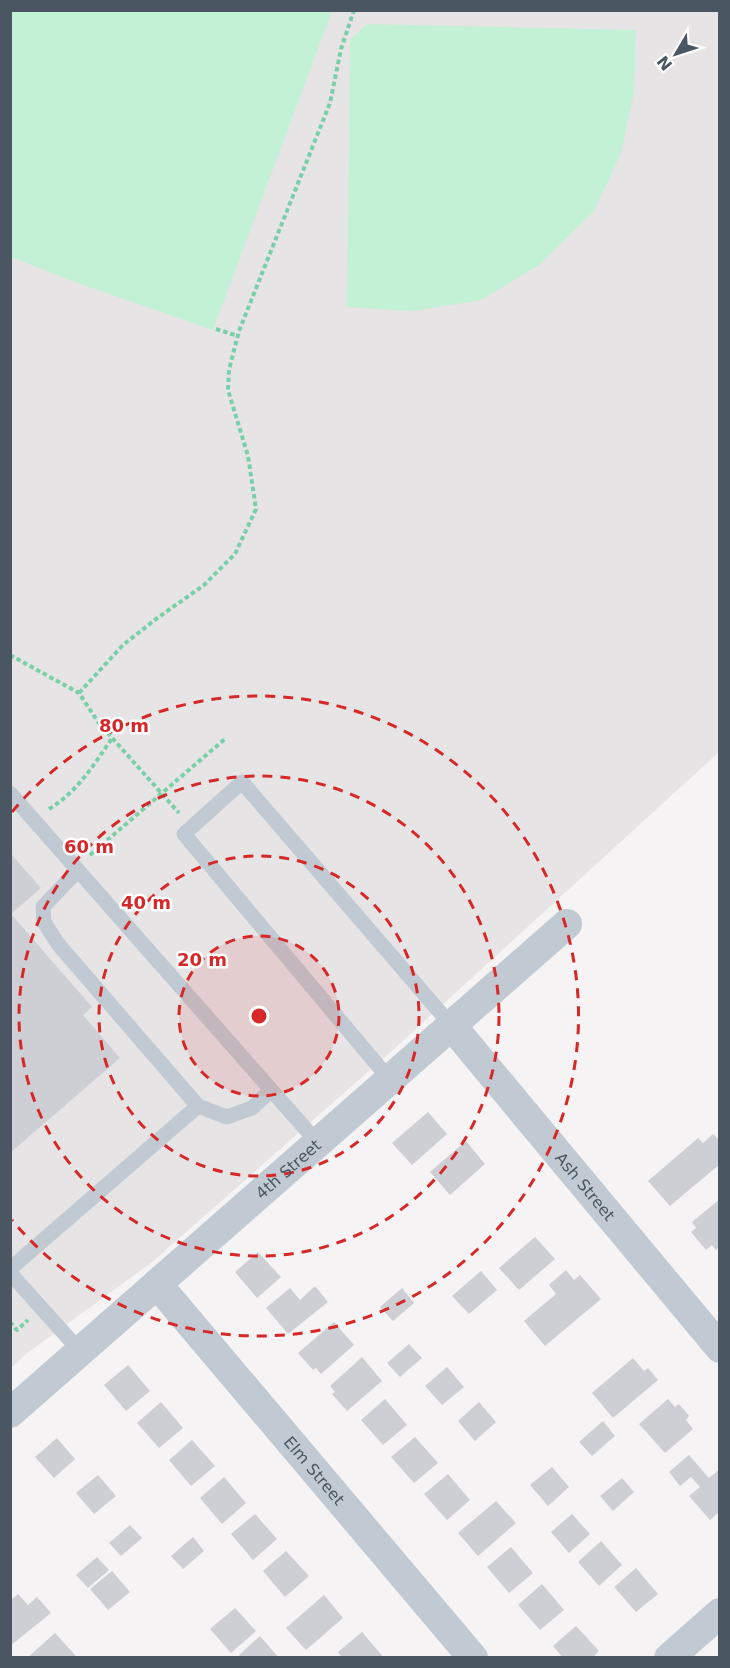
<svg xmlns="http://www.w3.org/2000/svg" width="730" height="1668" font-family="'DejaVu Sans',sans-serif">
	<rect width="100%" height="100%" fill="#f5f3f3"/>
	<path fill="#e6e4e5" d="M11,11h708v741l-324,296 -244,215 -125,91 -15,14z"/>
	<path fill="#c3f1d5" d="M10,11h322l-119,319 -141,-49 -61,-24z
		M367,24l269,6 -2,62 -13,61 -27,58 -55,54 -58,35 -68,11 -66,-4 3,-267z"/>
	<path fill="#cdcfd5" d="M10,853l31,35 -30,26 81,93 -9,8 37,43 -110,95z
		M428,1112l19,22 -35,31 -20,-22z
		M713,1134l7,7v23l-50,42 -22,-25 50,-43 5,5z
		M466,1141l19,23 -35,31 -20,-23z
		M720,1199v47l-4,4 -4,-5 -6,5 -15,-18 5,-4 -4,-6z
		M535,1237l20,22 -36,31 -20,-22z
		M258,1252l23,25 -24,21 -22,-26z
		M566,1270l8,10 6,-5 21,24 -56,47 -21,-25 32,-27 -7,-9z
		M481,1271l16,19 -28,24 -17,-18z
		M315,1286l13,16 -40,32 -22,-26 24,-20 10,12z
		M402,1288l12,15 -21,18 -13,-14z
		M334,1322l20,23 -33,29 -5,-6 -3,2 -15,-17z
		M409,1344l13,14 -22,19 -13,-14z
		M362,1357l20,24 -35,30 -15,-17 3,-2 -5,-6z
		M633,1358l11,13 4,-3 10,12 -45,38 -21,-25z
		M128,1365l22,26 -24,20 -22,-26z
		M447,1367l17,20 -22,18 -17,-19z
		M385,1399l22,26 -24,20 -22,-25z
		M668,1399l7,8 4,-3 10,12 -3,4 7,9 -28,24 -26,-29z
		M161,1402l22,26 -24,20 -22,-25z
		M479,1402l17,20 -21,19 -17,-20z
		M603,1421l12,15 -23,20 -13,-14z
		M415,1437l23,26 -24,20 -23,-26z
		M57,1438l18,21 -21,19 -19,-21z
		M192,1440l23,26 -24,20 -22,-26z
		M689,1455l20,23 11,-9v42l-10,9 -21,-24 11,-9 -9,-10 -11,9 -11,-14z
		M552,1467l17,20 -21,19 -18,-21z
		M448,1474l22,26 -23,20 -23,-26z
		M98,1475l18,21 -22,18 -18,-21z
		M224,1477l22,26 -24,21 -22,-26z
		M622,1478l12,14 -21,19 -13,-15z
		M496,1501l20,22 -38,33 -20,-23z
		M255,1514l22,25 -24,21 -22,-26z
		M572,1514l18,20 -21,19 -18,-21z
		M130,1525l12,13 -21,18 -12,-13z
		M193,1537l11,14 -21,18 -12,-13z
		M601,1541l21,24 -23,21 -21,-24z
		M511,1547l22,26 -24,20 -22,-26z
		M286,1551l23,25 -24,21 -22,-26z
		M97,1557l12,13 -21,18 -12,-13z
		M636,1568l22,26 -22,18 -22,-25z
		M112,1571l18,21 -22,18 -18,-21z
		M542,1584l22,26 -24,20 -22,-25z
		M18,1594l10,11 9,-8 14,16 -41,33v-45z
		M324,1595l19,23 -37,32 -20,-22z
		M235,1608l21,23 -25,22 -21,-24z
		M576,1626l23,25 -7,7h-29l-10,-12z
		M362,1632l22,26h-42l-4,-6z
		M55,1633l21,23 -49,2z
		M260,1636l19,22h-38l-2,-3z"/>
	<g fill="none" stroke-linecap="round" stroke-linejoin="round">
		<path stroke="#7ad0a6" stroke-width="4" stroke-dasharray="4.5 3" stroke-linecap="butt" d="M216,329l22,7
			M10,655l69,38 19,29 81,91
			M79,693l44,-48 33,-26 48,-34 31,-31 21,-45 -8,-53 -20,-66 1,-20 10,-39 91,-228 11,-54 13,-39
			M49,809c28,-17 45,-44 63,-71
			M90,855l136,-117
			M10,1322l7,8 11,-10"/>
		<path stroke="#c1cad2" stroke-width="15" d="M10,793l308,350
			M78,870l-35,37 1,15 14,22 140,162 29,11 25,-9 19,-18
			M390,1080l-206,-246 58,-52 209,243
			M10,1269l188,-163
			M10,1273l70,78"/>
		<g stroke="#c1cad2" stroke-width="30">
			<path id="s1" d="M451,1025l269,323"/>
			<path id="s2" d="M157,1284l316,374"/>
			<path id="s3" d="M10,1413l557,-489"/>
			<path d="M669,1658l51,-45"/>
		</g>
	</g>
	<circle cx="259" cy="1016" r="80" fill="#d62828" fill-opacity=".12"/>
	<g fill="none" stroke="#d62828" stroke-width="3" stroke-dasharray="10 8">
		<circle cx="259" cy="1016" r="80"/>
		<circle cx="259" cy="1016" r="160"/>
		<circle cx="259" cy="1016" r="240"/>
		<path d="M12 812A320 320 0 1 1 12 1220"/>
	</g>
	<g text-anchor="middle" stroke-width="5" stroke-linejoin="round" paint-order="stroke">
		<g font-size="16" fill="#4a5661" stroke="#fff">
			<text dy="6" stroke="none"><textPath href="#s3" startOffset="370">4th Street</textPath></text>
			<text dy="6" stroke="none"><textPath href="#s1" startOffset="210">Ash Street</textPath></text>
			<text dy="6" stroke="none"><textPath href="#s2" startOffset="244">Elm Street</textPath></text>
		</g>
	</g>
	<circle cx="259" cy="1016" r="9" fill="#d62828" stroke="#fff" stroke-width="3"/>
	<g font-size="18" text-anchor="middle" font-weight="bold" fill="#d62828" stroke="#fff" stroke-width="5" stroke-linejoin="round" paint-order="stroke">
		<text x="124" y="732">80 m</text>
		<text x="89" y="853">60 m</text>
		<text x="146" y="909">40 m</text>
		<text x="202" y="966">20 m</text>
	</g>
	<rect width="730" height="1668" fill="none" stroke="#4a5661" stroke-width="24"/>
	<g transform="translate(676 54) rotate(231)" stroke="#ffffff" stroke-width="4.5" paint-order="stroke">
	<path d="M0-4.5L10 22L0 15L-10 22Z" fill="#4a5661"/>
	<text y="-9" font-size="16" font-weight="bold" text-anchor="middle" fill="#4a5661">N</text>
	</g>
</svg>
